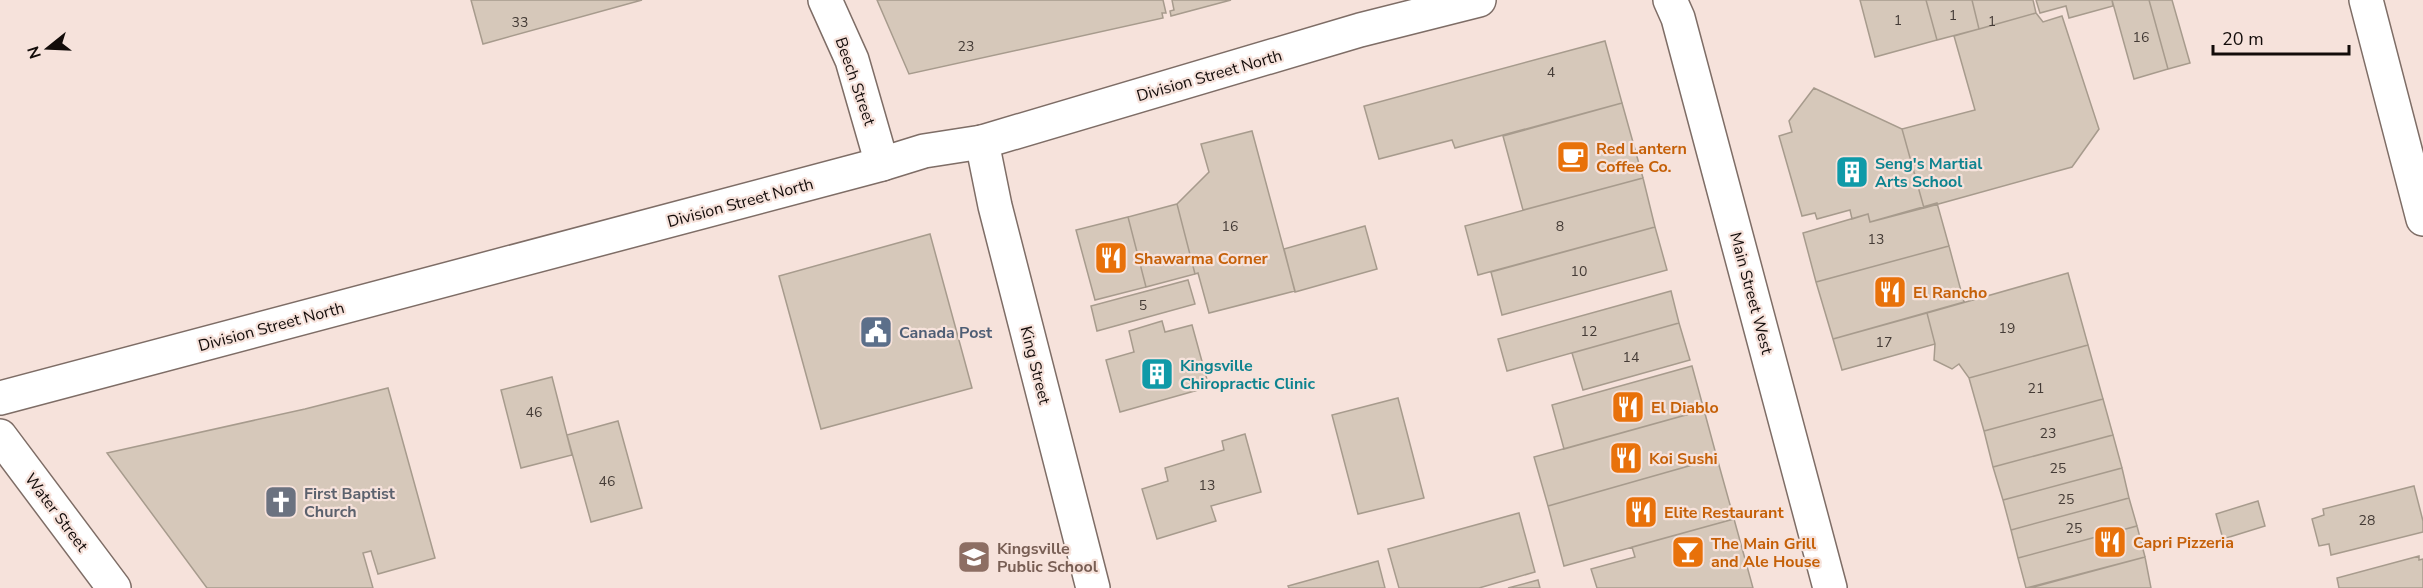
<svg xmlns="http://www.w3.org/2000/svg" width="2423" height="588" font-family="'Nunito Sans',sans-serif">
	<rect width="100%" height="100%" fill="#f6e2db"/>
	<path fill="#d6c8ba" stroke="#a79b8d" stroke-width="1.5" d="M471,0h171l-159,44z
		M877,0h286l3,13h-4l1,5 -254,56z
		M1172,0h59l-60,16 -1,-5 4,-1z
		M1860,0h66l11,40 -62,17z
		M1926,0h46l7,29 -42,11z
		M1972,0h61l3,13 -57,16z
		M2036,0h76l1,6 -44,12 -3,-12 -26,7z
		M2112,0h37l19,69 -34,10z
		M2149,0h23l18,63 -22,6z
		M2036,13l7,9 19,-6 37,113 -27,38 -148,41 -22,-79 73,-19 -21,-74z
		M1605,41l17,62 -167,45 -3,-8 -73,19 -15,-53z
		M1814,88l88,41 22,79 -54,14 -2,-8 -16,5 -2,-9 -33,9 -2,-6 -13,3 -23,-80 13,-4 -3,-11z
		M1622,103l21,75 -120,32 -20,-74z
		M1252,131l43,160 -86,22 -11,-40 -3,1 -18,-70 32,-32 -8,-28z
		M1643,178l12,49 -177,48 -13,-49z
		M1937,203l12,43 -133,36 -13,-49 65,-19 2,8z
		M1177,204l18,70 -49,13 -18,-70z
		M1128,217l18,70 -51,13 -19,-70z
		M1365,226l12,43 -82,23 -11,-43z
		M1655,227l12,43 -165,45 -11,-43z
		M930,234l42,154 -151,41 -42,-153z
		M1949,246l15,56 -131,37 -17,-57z
		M2068,273l20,72 -119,33 -10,-14 -7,5 -18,-9 1,-16 -8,-31z
		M1188,280l7,24 -98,27 -6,-25z
		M1671,291l8,32 -172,48 -9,-32z
		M1927,313l8,31 -93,26 -9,-31z
		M1162,321l3,11 27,-7 17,62 -89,25 -14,-52 28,-8 -5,-21z
		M1679,323l11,37 -107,30 -11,-37z
		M2088,345l15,54 -119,32 -15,-53z
		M1692,366l12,44 -140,39 -12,-44z
		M552,377l20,78 -51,13 -20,-78z
		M388,388l47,170 -57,16 -7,-23 -8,2 10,35h-166l-100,-135 198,-44z
		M1398,398l26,100 -66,16 -26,-99z
		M2103,399l10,36 -120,32 -9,-36z
		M1704,410l13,48 -169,48 -14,-49z
		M618,421l24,87 -51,14 -24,-87z
		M1245,434l16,58 -50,14 5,15 -59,18 -15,-50 26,-8 -3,-13 59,-18 -2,-9z
		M2113,435l9,33 -119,32 -10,-33z
		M1717,458l17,61 -170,47 -16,-60z
		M2122,468l7,30 -118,32 -8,-30z
		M2414,486l9,35v11l-92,23 -2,-11 -10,2 -7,-27 12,-4 -1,-6z
		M2129,498l8,28 -119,32 -7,-28z
		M2258,501l7,25 -42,13 -7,-25z
		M1519,513l16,59 -56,16h-80l-11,-39z
		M1734,519l19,69h-156l-6,-19 44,-12 -3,-10z
		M2137,526l8,31 -119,31 -8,-30z
		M2419,556v4l4,-1v29h-84l-2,-10z
		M2145,557l6,31h-121z
		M1378,561l7,27h-96l-1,-2z
		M1538,580l2,8h-32z"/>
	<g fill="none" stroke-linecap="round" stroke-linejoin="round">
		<defs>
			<path id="street" d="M825,0l27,60 30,104
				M2366,0l57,219
				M982,142l13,64 98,382
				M0,436l114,152"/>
			<path id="secondary" d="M1670,0l8,18 152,570
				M0,398l882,-234 42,-13 58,-9 378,-112 119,-30"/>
		</defs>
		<use href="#street" stroke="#7e6d66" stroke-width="36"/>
		<use href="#secondary" stroke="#7e6d66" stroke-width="36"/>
		<use href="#street" stroke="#fff" stroke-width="33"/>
		<use href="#secondary" stroke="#fff" stroke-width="33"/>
	</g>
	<defs>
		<symbol id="cafe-square" viewBox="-11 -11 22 22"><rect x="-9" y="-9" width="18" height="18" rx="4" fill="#e8710a" stroke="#f6e2db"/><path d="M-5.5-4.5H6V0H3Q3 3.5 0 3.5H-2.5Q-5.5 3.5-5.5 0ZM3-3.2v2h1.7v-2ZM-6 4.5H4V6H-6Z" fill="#fff"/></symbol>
		<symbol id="building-square" viewBox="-11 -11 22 22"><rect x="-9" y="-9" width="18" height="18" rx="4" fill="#0f9aa8" stroke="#f6e2db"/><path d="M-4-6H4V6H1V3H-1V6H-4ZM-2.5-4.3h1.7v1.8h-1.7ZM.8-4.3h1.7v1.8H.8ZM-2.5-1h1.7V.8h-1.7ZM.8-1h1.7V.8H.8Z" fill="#fff"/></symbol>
		<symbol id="restaurant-square" viewBox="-11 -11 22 22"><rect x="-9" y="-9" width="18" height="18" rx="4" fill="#e8710a" stroke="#f6e2db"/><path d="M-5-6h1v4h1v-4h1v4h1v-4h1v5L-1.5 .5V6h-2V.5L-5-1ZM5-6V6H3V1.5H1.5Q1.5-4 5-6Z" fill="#fff"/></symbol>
		<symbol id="civic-square" viewBox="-11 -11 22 22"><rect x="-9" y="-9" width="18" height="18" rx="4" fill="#5c6f8a" stroke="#f6e2db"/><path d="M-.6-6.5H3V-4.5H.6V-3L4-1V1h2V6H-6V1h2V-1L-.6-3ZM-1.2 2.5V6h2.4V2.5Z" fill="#fff"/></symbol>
		<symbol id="church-square" viewBox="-11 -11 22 22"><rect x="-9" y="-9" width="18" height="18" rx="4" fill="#6b7280" stroke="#f6e2db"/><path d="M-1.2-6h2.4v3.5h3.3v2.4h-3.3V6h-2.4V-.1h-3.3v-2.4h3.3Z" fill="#fff"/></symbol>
		<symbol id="bar-square" viewBox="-11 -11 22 22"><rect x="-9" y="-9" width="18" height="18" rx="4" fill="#e8710a" stroke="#f6e2db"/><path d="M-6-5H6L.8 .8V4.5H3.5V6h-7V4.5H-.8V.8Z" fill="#fff"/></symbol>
		<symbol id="school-square" viewBox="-11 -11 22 22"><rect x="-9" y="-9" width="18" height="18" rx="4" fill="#8d6e63" stroke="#f6e2db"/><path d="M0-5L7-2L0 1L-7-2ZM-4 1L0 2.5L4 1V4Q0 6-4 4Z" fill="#fff"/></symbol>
	</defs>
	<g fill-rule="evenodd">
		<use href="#cafe-square" x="1554" y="138" width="38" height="38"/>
		<use href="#building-square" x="1833" y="153" width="38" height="38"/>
		<use href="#restaurant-square" x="1092" y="239" width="38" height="38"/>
		<use href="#restaurant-square" x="1871" y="273" width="38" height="38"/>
		<use href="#civic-square" x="857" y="313" width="38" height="38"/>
		<use href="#building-square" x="1138" y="355" width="38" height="38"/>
		<use href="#restaurant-square" x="1609" y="388" width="38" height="38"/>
		<use href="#restaurant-square" x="1607" y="439" width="38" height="38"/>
		<use href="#church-square" x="262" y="483" width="38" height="38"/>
		<use href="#restaurant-square" x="1622" y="493" width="38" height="38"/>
		<use href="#restaurant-square" x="2091" y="523" width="38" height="38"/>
		<use href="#bar-square" x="1669" y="533" width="38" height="38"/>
		<use href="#school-square" x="955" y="538" width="38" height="38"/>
	</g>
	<g text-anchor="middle" stroke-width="4.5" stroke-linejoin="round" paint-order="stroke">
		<g font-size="14" fill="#443b36">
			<text x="1953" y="20">1</text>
			<text x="1898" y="25">1</text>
			<text x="1992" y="26">1</text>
			<text x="520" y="27">33</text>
			<text x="2141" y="42">16</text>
			<text x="966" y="51">23</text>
			<text x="1551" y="77">4</text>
			<text x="1230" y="231">16</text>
			<text x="1560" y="231">8</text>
			<text x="1876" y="244">13</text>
			<text x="1579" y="276">10</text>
			<text x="1143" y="310">5</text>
			<text x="2007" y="333">19</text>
			<text x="1589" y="336">12</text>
			<text x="1884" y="347">17</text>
			<text x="1631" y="362">14</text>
			<text x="2036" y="393">21</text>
			<text x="534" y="417">46</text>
			<text x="2048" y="438">23</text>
			<text x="2058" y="473">25</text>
			<text x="607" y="486">46</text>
			<text x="1207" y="490">13</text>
			<text x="2066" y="504">25</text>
			<text x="2367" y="525">28</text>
			<text x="2074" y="533">25</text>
		</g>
		<g font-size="16" fill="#130c0a" stroke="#f6e2db">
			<text transform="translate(1209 75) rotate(-16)" y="6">Division Street North</text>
			<text transform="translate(856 81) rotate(71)" y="6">Beech Street</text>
			<text transform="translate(740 202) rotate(-15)" y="6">Division Street North</text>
			<text transform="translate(1752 293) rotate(75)" y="6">Main Street West</text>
			<text transform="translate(271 326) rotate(-15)" y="6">Division Street North</text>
			<text transform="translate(1036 365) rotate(76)" y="6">King Street</text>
			<text transform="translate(57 512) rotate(53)" y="6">Water Street</text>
		</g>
		<g font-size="16" font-weight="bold" fill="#c56008" stroke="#f6e2db" text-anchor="start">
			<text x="1596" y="154">Red Lantern<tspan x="1596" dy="18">Coffee Co.</tspan></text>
			<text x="1134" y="264">Shawarma Corner</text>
			<text x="1913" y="298">El Rancho</text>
			<text x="1651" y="413">El Diablo</text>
			<text x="1649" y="464">Koi Sushi</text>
			<text x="1664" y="518">Elite Restaurant</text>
			<text x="2133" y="548">Capri Pizzeria</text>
			<text x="1711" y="549">The Main Grill<tspan x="1711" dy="18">and Ale House</tspan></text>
		</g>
		<g font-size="16" font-weight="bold" fill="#0d838f" stroke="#f6e2db" text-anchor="start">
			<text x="1875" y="169">Seng's Martial<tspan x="1875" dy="18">Arts School</tspan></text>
			<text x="1180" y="371">Kingsville<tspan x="1180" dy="18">Chiropractic Clinic</tspan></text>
		</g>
		<g font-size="16" font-weight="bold" fill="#4e5e75" stroke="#f6e2db" text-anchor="start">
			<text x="899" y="338">Canada Post</text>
		</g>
		<g font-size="16" font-weight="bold" fill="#5b616d" stroke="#f6e2db" text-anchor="start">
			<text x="304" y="499">First Baptist<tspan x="304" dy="18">Church</tspan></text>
		</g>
		<g font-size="16" font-weight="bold" fill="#785e54" stroke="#f6e2db" text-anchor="start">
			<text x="997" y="554">Kingsville<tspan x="997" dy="18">Public School</tspan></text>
		</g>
	</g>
	<g transform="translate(48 48) rotate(252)" stroke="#f6e2db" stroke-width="4.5" paint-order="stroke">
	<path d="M0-4.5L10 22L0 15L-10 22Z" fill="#130c0a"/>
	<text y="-9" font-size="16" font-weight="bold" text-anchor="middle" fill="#130c0a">N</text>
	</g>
	<path d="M2213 45v9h136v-9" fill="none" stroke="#130c0a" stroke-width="3"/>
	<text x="2222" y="45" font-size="18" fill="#130c0a" stroke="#f6e2db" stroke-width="4.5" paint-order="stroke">20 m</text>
</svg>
